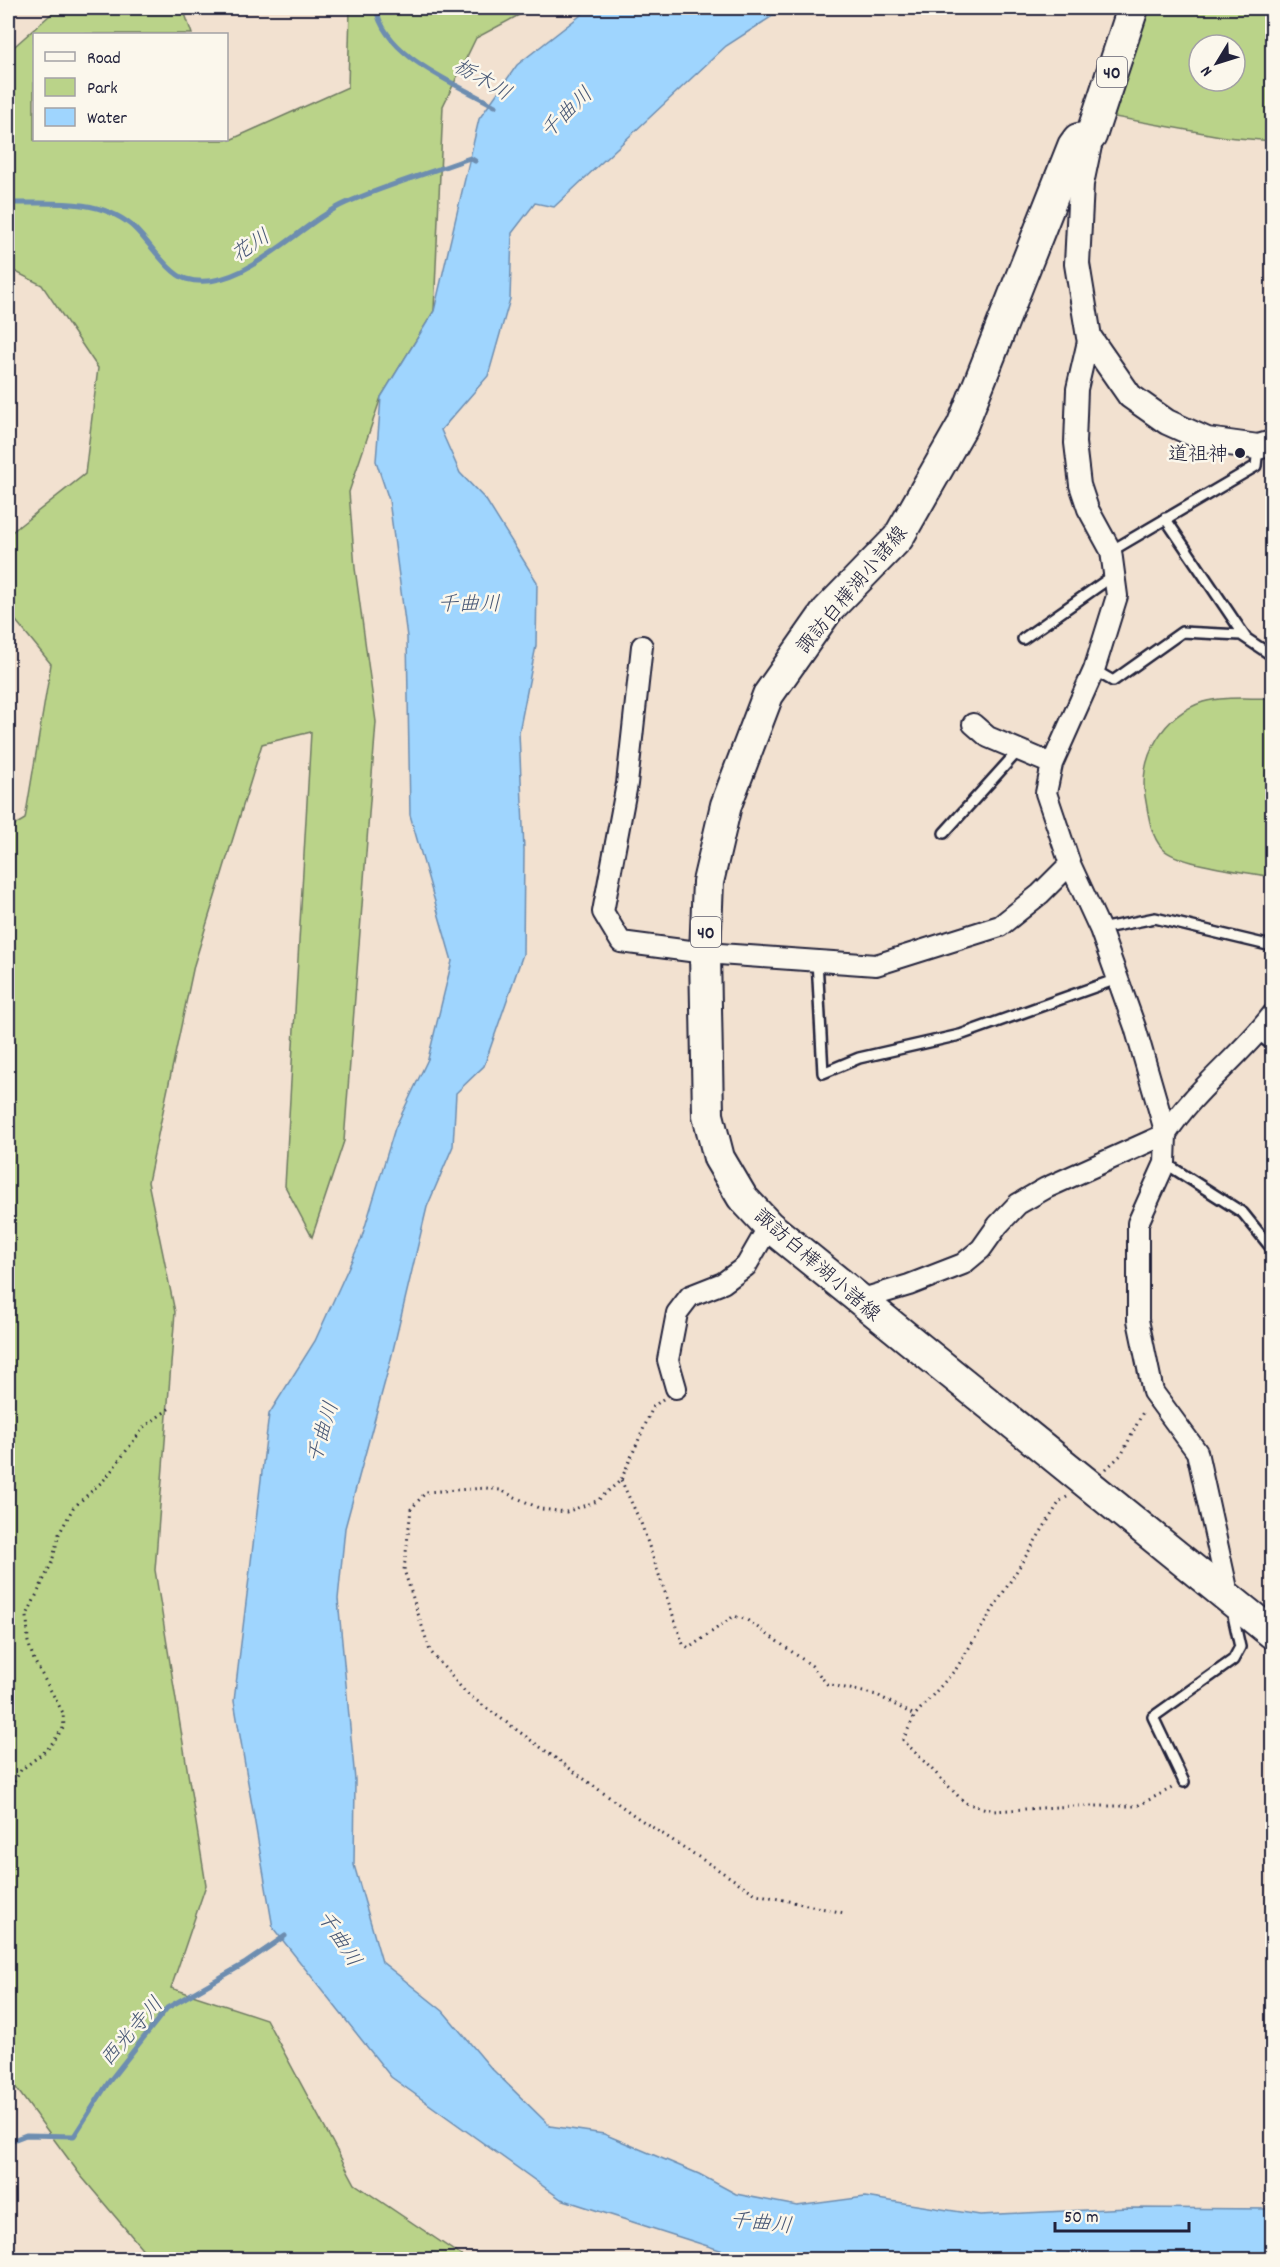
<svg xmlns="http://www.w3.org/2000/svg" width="1280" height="2267" font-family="Dekko,'Klee One',sans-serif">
	<rect width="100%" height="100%" fill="#f2e1d0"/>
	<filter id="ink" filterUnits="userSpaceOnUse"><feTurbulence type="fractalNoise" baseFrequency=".0167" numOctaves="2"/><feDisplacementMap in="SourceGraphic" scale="12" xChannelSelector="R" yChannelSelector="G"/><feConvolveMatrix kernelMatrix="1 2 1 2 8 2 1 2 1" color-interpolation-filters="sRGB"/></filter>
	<g filter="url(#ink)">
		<path fill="#bad389" stroke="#6e7a62" stroke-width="1.5" fill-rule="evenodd" d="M58,8h125l9,26h-158v106h192l1,-8 3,8 118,-53 2,-79h182l-56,30 -33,68 -9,205 -53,86 -32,95 6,76 21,154 -32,419 -32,96 -27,-51 26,-454 -49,12 -68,221 -46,217 27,130 -20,258 51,315 -35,103 95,31 89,165 111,75h-315l-70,-83 -73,-99v-1248l17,-10 26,-155 -43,-53v-76l77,-61 13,-106 -56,-83 -34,-17v-216z
			M1145,8h127v133l-46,-4 -117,-21zM1199,45h36v36h-36z
			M1272,698v179c-24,-5 -95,-12 -110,-29 -12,-13 -14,-36 -17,-52 -6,-40 19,-81 58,-94 21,-6 48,-3 69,-4z"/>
		<path fill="#9fd5fe" stroke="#6d8db0" stroke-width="1.5" d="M590,8h195l-59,38 -172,161 -19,-4 -23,30 -2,66 -22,77 -47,54 19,43 26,27 51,82 -1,64 -17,86 5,118 -1,104 -39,112 -28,27 -3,53 -26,61 -37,156 -45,165 -7,71 17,181 -1,85 28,97 61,49 48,57 59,58 54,8 95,40 37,20 61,12 68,-9 115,18 148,-7 144,1v50h-524l-187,-60 -170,-122 -118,-149 -39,-227 35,-287 46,-73 46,-101 34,-112 33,-69 24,-98 -42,-146 -3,-178 -18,-137 -13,-39 5,-64 53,-86 45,-192 38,-54z"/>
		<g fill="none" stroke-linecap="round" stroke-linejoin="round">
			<path stroke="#6d8db0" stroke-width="5" d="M376,8c9,49 79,75 119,98
				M8,203c39,1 89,-6 123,22 15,12 37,49 55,54 55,16 112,-55 160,-76 40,-18 83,-30 124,-45l5,3
				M8,2142l18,-7 48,1 34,-53 59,-75 77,-44 41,-28"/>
			<defs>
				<path id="service" d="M1165,518l81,120
					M1111,551l145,-85 2,-17
					M1023,639l91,-64
					M1094,670l19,11 69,-49 59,3 27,18 4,-2
					M944,833l75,-83
					M1100,929l55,-11 117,28
					M817,960l6,113 36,-15 101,-23 157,-56
					M1257,1034l15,11
					M1165,1163l78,50 29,36
					M1184,1782l-31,-65 80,-57 7,-13 -8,-36"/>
				<path id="minor" d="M1089,337l-12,52 -2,54 5,42 8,24 23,42 6,45 -23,74 -42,94 -6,29 24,71 30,65 35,98 31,107 -1,29 -27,60v97l15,72 44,60 32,146
					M642,646l-15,138 -24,128 18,30 84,11 171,12 124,-39 40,-32 30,-30
					M973,724l15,13 64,27
					M859,1300l50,-15 54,-21 18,-15 17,-24 20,-21 28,-16 120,-54c28,-44 74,-77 106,-119
					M676,1388l-8,-28 9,-47 13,-17 33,-13 23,-17 23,-40"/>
				<path id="tertiary" d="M1091,136l-10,48 -4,80 12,73 41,59 37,26 40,18 51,7 14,-4"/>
				<path id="primary" d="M1133,8l-42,128 -13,3 -5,7 -111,280 -64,112 -71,73 -59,84 -42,110 -18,77 -3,71 3,162 11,43 23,39 27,29 503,407"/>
			</defs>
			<use href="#service" stroke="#22223b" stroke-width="14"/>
			<use href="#minor" stroke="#22223b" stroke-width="24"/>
			<use href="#tertiary" stroke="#22223b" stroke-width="28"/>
			<use href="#primary" stroke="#22223b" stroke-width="34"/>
			<path stroke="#22223b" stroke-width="3" stroke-dasharray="1.5 4.5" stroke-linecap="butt" d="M201,8l2,2 25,-2
				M663,1399l-10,8 -32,73 -24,21 -31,11 -25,-3 -41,-19 -14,-2 -60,4 -15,17 -7,61 26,81 36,42 169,123 121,78 88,19
				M1106,1469l16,-15 22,-44
				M621,1480l20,43 42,121 6,4 45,-32 13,4 65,46 15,18 50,11 37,20
				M1067,1497l-7,4 -104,168 -41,46 -12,25 62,63 29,8 78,-5h65l35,-18
				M8,1792l13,-22 26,-20 17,-23 -1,-14 -29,-53 -6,-18 -1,-27 25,-53 7,-28 14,-26 33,-30 38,-51 26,-19"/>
			<use href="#service" stroke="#fbf7ec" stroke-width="9"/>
			<use href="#minor" stroke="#fbf7ec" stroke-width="20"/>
			<use href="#tertiary" stroke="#fbf7ec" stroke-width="24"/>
			<use href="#primary" stroke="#fbf7ec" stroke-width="30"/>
		</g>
	</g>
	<circle fill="#22223b" stroke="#fbf7ec" stroke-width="2" cx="1240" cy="453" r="6"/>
	<g text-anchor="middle" stroke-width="5" stroke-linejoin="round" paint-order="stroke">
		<g fill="#fbf7ec" stroke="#636270" stroke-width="1.5">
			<rect x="1097" y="57" width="30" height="30" rx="4.5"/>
			<rect x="691" y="917" width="30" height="30" rx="4.5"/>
		</g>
		<g font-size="18" font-weight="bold" fill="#22223b">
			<text x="1112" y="78">40</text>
			<text x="706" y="938">40</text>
		</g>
		<g font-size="20" fill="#22223b" stroke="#fbf7ec" text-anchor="end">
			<text x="1228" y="460">道祖神</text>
		</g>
		<g font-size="20" fill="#22223b" stroke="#fbf7ec">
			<text transform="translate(851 589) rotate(-50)" y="7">諏訪白樺湖小諸線</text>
			<text transform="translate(818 1264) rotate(41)" y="7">諏訪白樺湖小諸線</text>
		</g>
		<g font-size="21" font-style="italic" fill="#485876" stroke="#fbf7ec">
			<text transform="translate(483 79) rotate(30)" y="7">栃木川</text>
			<text transform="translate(566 112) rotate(-44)" y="7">千曲川</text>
			<text transform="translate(250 245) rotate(-33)" y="7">花川</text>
			<text x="469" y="610">千曲川</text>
			<text transform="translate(322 1432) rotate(-73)" y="7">千曲川</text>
			<text transform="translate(340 1938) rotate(57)" y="7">千曲川</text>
			<text transform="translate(131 2031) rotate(-49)" y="7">西光寺川</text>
			<text transform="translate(761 2222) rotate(6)" y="7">千曲川</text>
		</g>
	</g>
	<rect width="1280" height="2267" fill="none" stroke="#fbf7ec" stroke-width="30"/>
	<rect x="15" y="15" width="1250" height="2237" fill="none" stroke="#22223b" stroke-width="2" filter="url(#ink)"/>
	<rect x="33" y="33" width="195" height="108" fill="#fbf7ec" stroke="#a4a2a5" stroke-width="1.5"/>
	<rect x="45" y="52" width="30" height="9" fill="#fbf7ec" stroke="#a4a2a5" stroke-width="1.5"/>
	<text x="87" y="63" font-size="18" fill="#22223b">Road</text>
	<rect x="45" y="78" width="30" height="18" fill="#bad389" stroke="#a4a2a5" stroke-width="1.5"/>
	<text x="87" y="93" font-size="18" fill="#22223b">Park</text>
	<rect x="45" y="108" width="30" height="18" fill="#9fd5fe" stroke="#a4a2a5" stroke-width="1.5"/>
	<text x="87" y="123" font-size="18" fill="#22223b">Water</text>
	<g transform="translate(1217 63) rotate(232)"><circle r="28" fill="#fbf7ec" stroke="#a4a2a5" stroke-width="1.5"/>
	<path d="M0-4.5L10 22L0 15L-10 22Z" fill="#22223b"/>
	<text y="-9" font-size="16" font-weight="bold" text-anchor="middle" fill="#22223b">N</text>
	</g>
	<path d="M1055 2222v9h134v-9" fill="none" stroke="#22223b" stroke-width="3"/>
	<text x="1064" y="2222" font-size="18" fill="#22223b" stroke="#fbf7ec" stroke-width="4.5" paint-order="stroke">50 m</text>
</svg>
